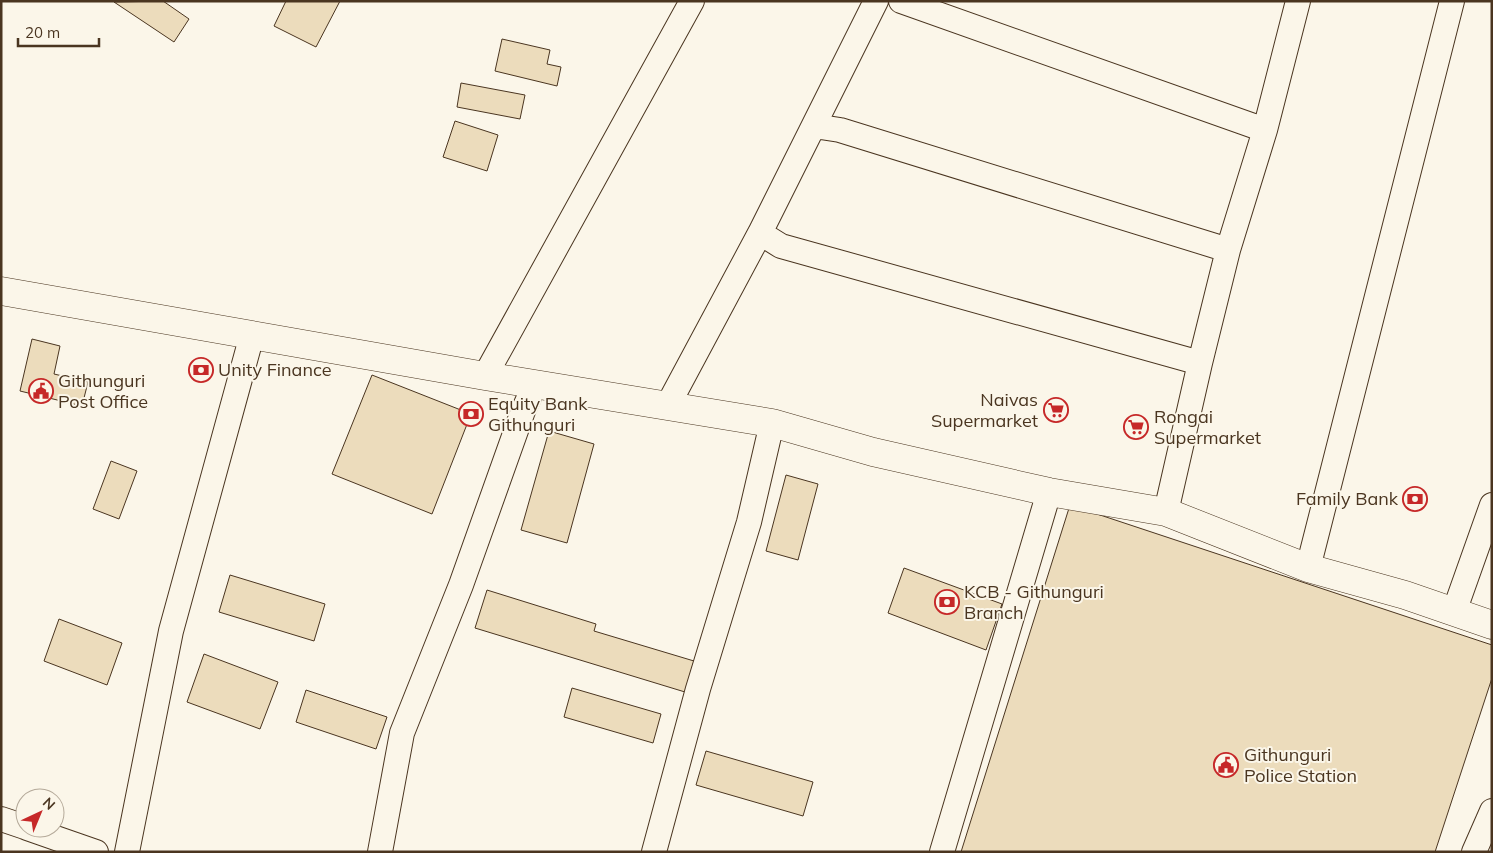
<svg xmlns="http://www.w3.org/2000/svg" width="1493" height="853" font-family="Mulish,sans-serif">
	<rect width="100%" height="100%" fill="#fbf6e9"/>
	<path fill="#ecdcbc" stroke="#4a3520" d="M163,1l26,18 -15,23 -60,-40z
		M286,1h54l-24,46 -42,-21z
		M502,39l48,11 -3,14 14,3 -4,19 -62,-15z
		M461,83l64,12 -5,24 -63,-12z
		M455,121l43,14 -11,36 -44,-14z
		M32,339l28,7 -6,28 34,8 -6,24 -62,-15z
		M372,375l99,39 -39,100 -100,-40z
		M549,431l45,13 -27,99 -46,-13z
		M111,461l26,10 -18,48 -26,-10z
		M786,475l32,9 -20,76 -32,-9z
		M1070,505l422,140v33l-57,174h-474z
		M904,568l98,36 -16,46 -98,-37z
		M230,575l95,29 -11,37 -95,-29z
		M487,590l109,34 -2,7 100,30 -9,31 -210,-64z
		M59,619l63,24 -15,42 -63,-24z
		M204,654l74,28 -18,47 -73,-27z
		M572,688l89,26 -8,29 -89,-26z
		M306,690l81,27 -11,32 -80,-27z
		M706,751l107,31 -10,34 -107,-31z"/>
	<g fill="none" stroke-linecap="round" stroke-linejoin="round">
		<defs>
			<path id="street" d="M901,1l364,129
				M814,126l26,4 388,120
				M760,233l21,13 419,117
				M485,376l207,-375
				M668,405l92,-172 116,-232
				M1166,512l34,-149 28,-113 37,-120 33,-129
				M1308,568l144,-567
				M1454,612l38,-107
				M1,819l24,8
				M27,828l69,24
				M127,852l44,-221 81,-296
				M380,852l22,-119 59,-148 62,-174 12,-27
				M654,852l44,-163 51,-167 23,-99
				M942,852l107,-360
				M1474,852l18,-41"/>
			<path id="secondary" d="M1,291l484,85 287,47 101,29 176,40 117,20 142,56 97,27 87,30"/>
		</defs>
		<use href="#street" stroke="#4a3520" stroke-width="26"/>
		<use href="#secondary" stroke="#4a3520" stroke-width="29"/>
		<use href="#street" stroke="#fbf6e9" stroke-width="24"/>
		<use href="#secondary" stroke="#fbf6e9" stroke-width="28"/>
	</g>
	<defs>
		<symbol id="bank-ring" viewBox="-11 -11 22 22"><circle r="9.5" fill="#fbf6e9" stroke="#c62828" stroke-width="1.5"/><path d="M-6-4H6V4H-6ZM0-2.3a2.3 2.3 0 1 0 0 4.6a2.3 2.3 0 1 0 0-4.6Z" fill="#c62828"/></symbol>
		<symbol id="civic-ring" viewBox="-11 -11 22 22"><circle r="9.5" fill="#fbf6e9" stroke="#c62828" stroke-width="1.5"/><path d="M-.6-6.5H3V-4.5H.6V-3L4-1V1h2V6H-6V1h2V-1L-.6-3ZM-1.2 2.5V6h2.4V2.5Z" fill="#c62828"/></symbol>
		<symbol id="supermarket-ring" viewBox="-11 -11 22 22"><circle r="9.5" fill="#fbf6e9" stroke="#c62828" stroke-width="1.5"/><path d="M-6-5.5h2.5l.6 2H6L4.5 2H-2.5L-4.4-4H-6ZM-1.5 3.2a1.3 1.3 0 1 0 .1 0ZM3 3.2a1.3 1.3 0 1 0 .1 0Z" fill="#c62828"/></symbol>
	</defs>
	<g fill-rule="evenodd">
		<use href="#bank-ring" x="187" y="356" width="28" height="28"/>
		<use href="#civic-ring" x="27" y="377" width="28" height="28"/>
		<use href="#supermarket-ring" x="1042" y="396" width="28" height="28"/>
		<use href="#bank-ring" x="457" y="400" width="28" height="28"/>
		<use href="#supermarket-ring" x="1122" y="413" width="28" height="28"/>
		<use href="#bank-ring" x="1401" y="485" width="28" height="28"/>
		<use href="#bank-ring" x="933" y="588" width="28" height="28"/>
		<use href="#civic-ring" x="1212" y="751" width="28" height="28"/>
	</g>
	<g text-anchor="middle" stroke-width="4" stroke-linejoin="round" paint-order="stroke">
		<g font-size="18" fill="#4a3520" stroke="#fbf6e9" text-anchor="start">
			<text x="218" y="376">Unity Finance</text>
			<text x="58" y="387">Githunguri<tspan x="58" dy="21">Post Office</tspan></text>
			<text x="1038" y="406" text-anchor="end">Naivas<tspan x="1038" dy="21">Supermarket</tspan></text>
			<text x="488" y="410">Equity Bank<tspan x="488" dy="21">Githunguri</tspan></text>
			<text x="1154" y="423">Rongai<tspan x="1154" dy="21">Supermarket</tspan></text>
			<text x="1398" y="505" text-anchor="end">Family Bank</text>
			<text x="964" y="598">KCB - Githunguri<tspan x="964" dy="21">Branch</tspan></text>
			<text x="1244" y="761">Githunguri<tspan x="1244" dy="21">Police Station</tspan></text>
		</g>
	</g>
	<rect width="1493" height="853" fill="none" stroke="#4a3520" stroke-width="5"/>
	<g transform="translate(40 813) rotate(44)"><circle r="24" fill="#fbf6e9" stroke="#b4a999"/>
	<path d="M0-4L9 19L0 12L-9 19Z" fill="#c62828"/>
	<text y="-8" font-size="14" font-weight="bold" text-anchor="middle" fill="#4a3520">N</text>
	</g>
	<path d="M18 38v8h81v-8" fill="none" stroke="#4a3520" stroke-width="2.5"/>
	<text x="25" y="38" font-size="15" fill="#4a3520" stroke="#fbf6e9" stroke-width="4" paint-order="stroke">20 m</text>
</svg>
